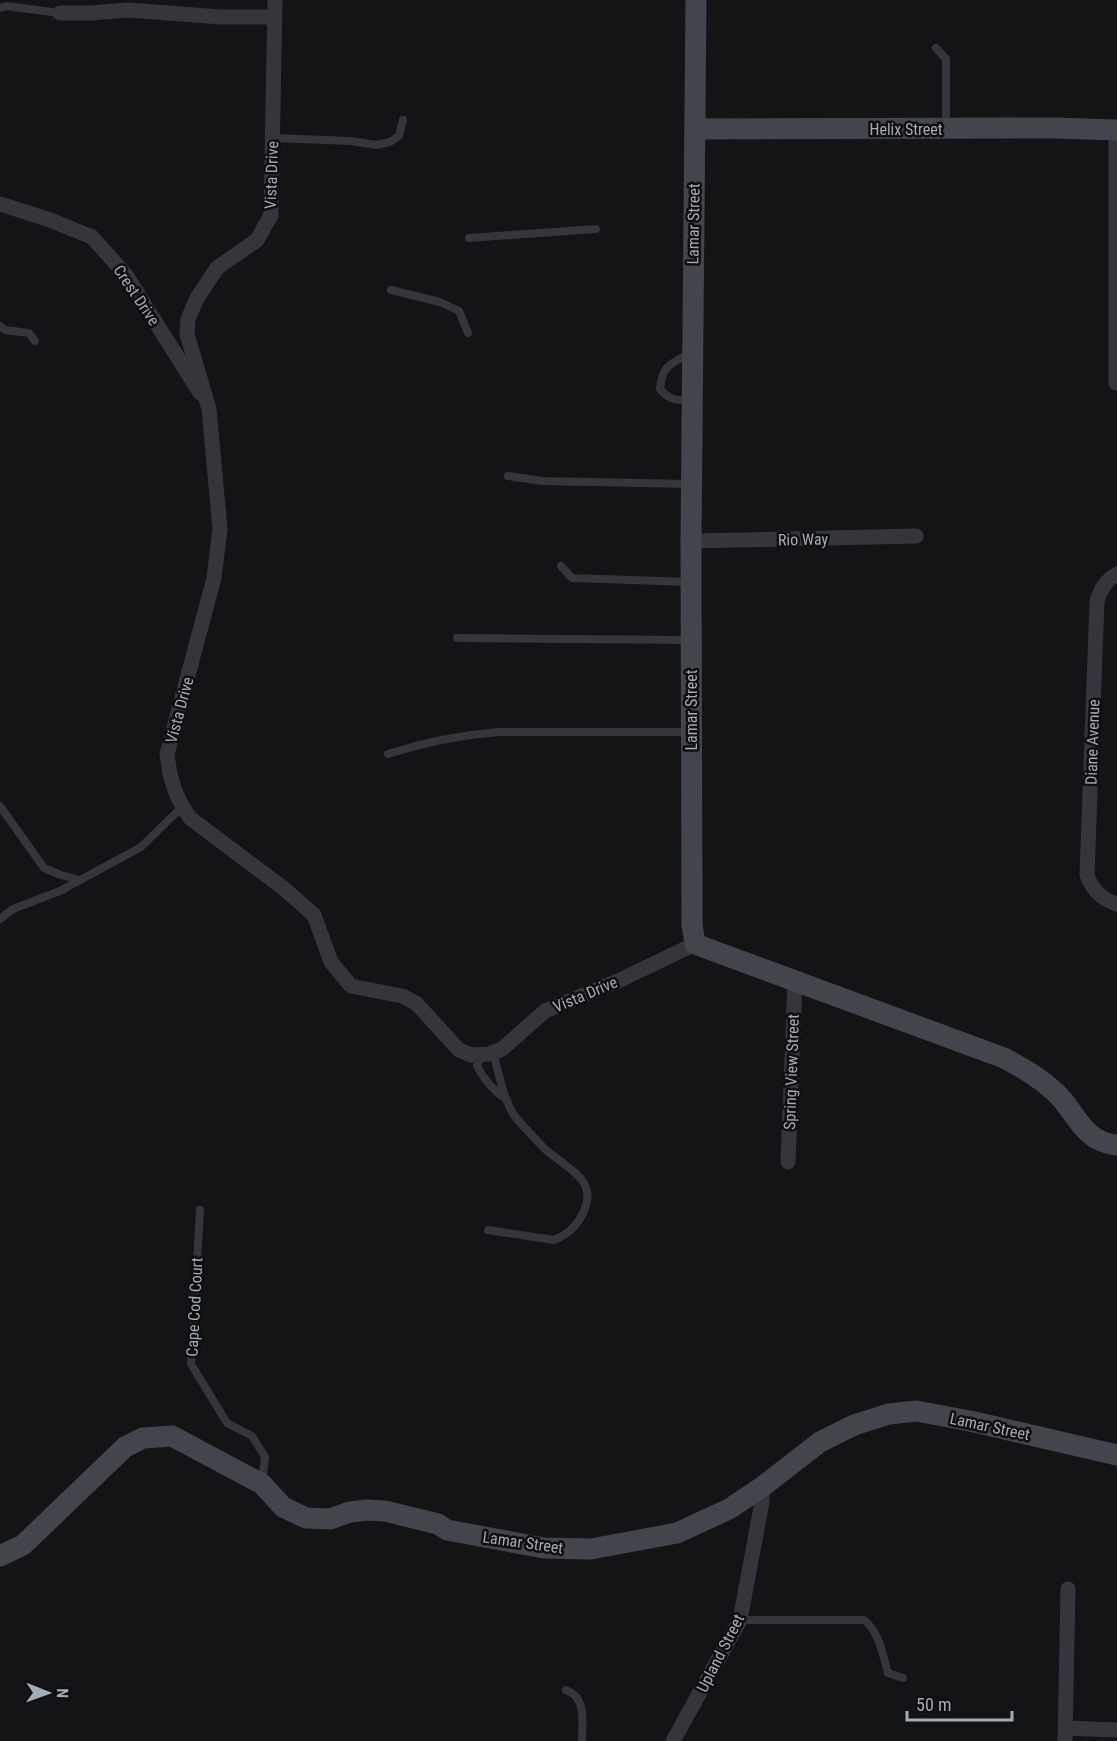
<svg xmlns="http://www.w3.org/2000/svg" width="1117" height="1741" font-family="'Roboto Condensed',sans-serif">
	<rect width="100%" height="100%" fill="#131415"/>
	<g fill="none" stroke-linecap="round" stroke-linejoin="round">
		<path stroke="#34363b" stroke-width="8" d="M0,8l6,-2 54,7
			M936,48l10,11v68
			M273,138l78,3 25,4 14,-3 9,-6 4,-16
			M469,238l127,-9
			M391,290l49,12 19,9 9,22
			M0,326l5,4 24,3 6,8
			M690,353c-19,11 -28,12 -30,36 9,11 17,12 31,11
			M508,476l34,5 148,3
			M561,566l11,12 117,4
			M457,638l232,2
			M388,754c37,-12 73,-19 111,-22h183l7,6
			M0,806l44,62 17,7 18,5
			M0,919l13,-10 47,-18 81,-44 41,-40
			M481,1054l-4,12c7,14 17,25 30,34
			M200,1210l-9,154 36,59 25,13 13,21 -3,26
			M488,1230l66,10c12,-5 20,-11 27,-23 21,-37 -13,-47 -36,-68 -10,-10 -20,-21 -29,-31 -13,-18 -17,-44 -23,-66
			M740,1620h124c16,13 18,33 24,53l15,5
			M566,1690c21,7 16,33 16,51"/>
		<path stroke="#34363b" stroke-width="15" d="M275,0l-4,215 -14,25 -40,28 -20,30 -9,21 -1,15 22,75 11,120 -6,49 -47,176c3,25 8,43 23,64l92,69 32,28 17,47 20,24 51,10 14,7 43,47 12,5 18,-1 13,-5 43,-38 73,-30 77,-37
			M60,13h31l37,-3 93,7h54
			M1116,130v253
			M0,204l50,16 42,17 34,38 74,118
			M691,541l225,-5
			M1117,574c-11,6 -16,15 -20,27l-10,274c5,15 14,24 30,29
			M788,1162l7,-180
			M1065,1728l52,2
			M673,1741l67,-121 22,-118v-15
			M1065,1741l3,-152"/>
		<path stroke="#42454b" stroke-width="21" d="M696,0l-5,541 1,383 3,20 309,114c18,10 35,19 51,34 22,20 27,50 62,53
			M695,129l360,-1 62,2
			M0,1556l23,-11 102,-98 18,-9 29,-2 90,48 21,23 23,11 24,1 20,-7 17,-2 18,1 53,13 9,6 97,18 47,1 86,-16 52,-24 33,-22 58,-45 34,-17 35,-11 27,-3 54,10 147,34"/>
	</g>
	<g text-anchor="middle" stroke-width="5" stroke-linejoin="round" paint-order="stroke">
		<g font-size="16" fill="#a4abb6" stroke="#0f0f10">
			<text x="906" y="135">Helix Street</text>
			<text transform="translate(271 175) rotate(-88)" y="6">Vista Drive</text>
			<text transform="translate(693 224) rotate(-89)" y="6">Lamar Street</text>
			<text transform="translate(137 295) rotate(56)" y="6">Crest Drive</text>
			<text transform="translate(803 539) rotate(-1)" y="6">Rio Way</text>
			<text transform="translate(179 710) rotate(-75)" y="6">Vista Drive</text>
			<text transform="translate(691 710) rotate(-90)" y="6">Lamar Street</text>
			<text transform="translate(1092 742) rotate(-88)" y="6">Diane Avenue</text>
			<text transform="translate(585 994) rotate(-23)" y="6">Vista Drive</text>
			<text transform="translate(791 1072) rotate(-88)" y="6">Spring View Street</text>
			<text transform="translate(194 1307) rotate(-87)" y="6">Cape Cod Court</text>
			<text transform="translate(990 1426) rotate(12)" y="6">Lamar Street</text>
			<text transform="translate(523 1542) rotate(8)" y="6">Lamar Street</text>
			<text transform="translate(720 1653) rotate(-63)" y="6">Upland Street</text>
		</g>
	</g>
	<g transform="translate(48 1693) rotate(91)" stroke="#0f0f10" stroke-width="4.5" paint-order="stroke">
	<path d="M0-4.5L10 22L0 15L-10 22Z" fill="#a4abb6"/>
	<text y="-9" font-size="16" font-weight="bold" text-anchor="middle" fill="#a4abb6">N</text>
	</g>
	<path d="M907 1711v9h105v-9" fill="none" stroke="#a4abb6" stroke-width="3"/>
	<text x="916" y="1711" font-size="18" fill="#a4abb6" stroke="#0f0f10" stroke-width="4.5" paint-order="stroke">50 m</text>
</svg>
